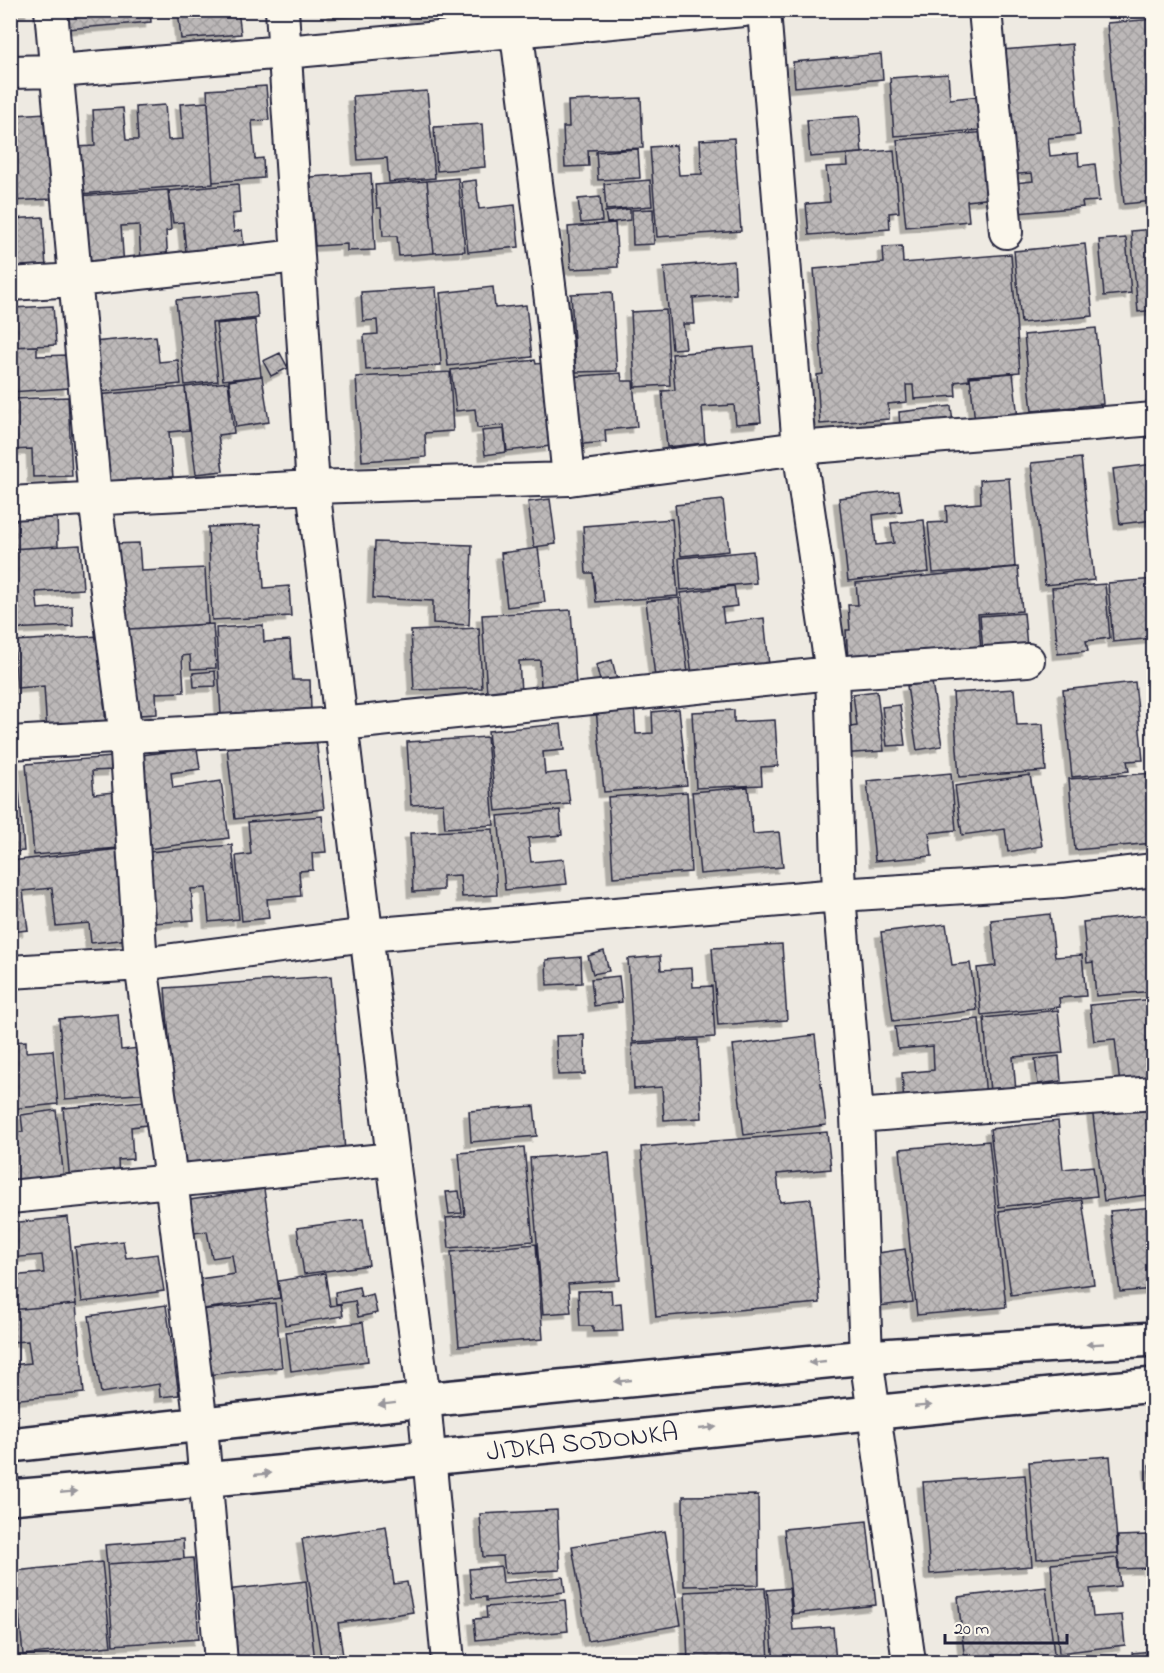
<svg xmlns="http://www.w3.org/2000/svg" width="1164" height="1673" font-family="'Indie Flower',sans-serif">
	<defs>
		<pattern id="building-cross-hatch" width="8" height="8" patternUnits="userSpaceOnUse" patternTransform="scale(1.5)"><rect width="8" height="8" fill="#bcb8b8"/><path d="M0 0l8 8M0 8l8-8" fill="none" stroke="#a19e9f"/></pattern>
		<filter id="shadow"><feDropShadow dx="-5.5" dy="5.5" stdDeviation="0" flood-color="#0004"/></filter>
	</defs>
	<rect width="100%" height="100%" fill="#eeeae2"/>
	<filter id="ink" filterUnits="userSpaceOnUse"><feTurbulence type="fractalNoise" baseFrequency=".0167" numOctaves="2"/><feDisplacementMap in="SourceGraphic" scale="12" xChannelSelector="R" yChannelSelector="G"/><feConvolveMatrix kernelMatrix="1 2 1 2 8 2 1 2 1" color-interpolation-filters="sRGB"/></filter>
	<g filter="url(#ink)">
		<path fill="url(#building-cross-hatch)" stroke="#22223b" stroke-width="1.5" filter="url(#shadow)" d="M10,10h21v1l-18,2 1,18h-4z
			M65,10h85l1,12 -84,7z
			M178,10h60l3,24 -60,5z
			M333,10h38l-37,4z
			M414,10h73l-72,6z
			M1154,19v182l-30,3 -17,-181z
			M1072,44l8,91 -32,3 2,18 28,-3 1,13 16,-2 4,37 -17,1 1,5 -77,7 -3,-30 30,-3 -1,-8 -28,2 -2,-125z
			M881,54l2,25 -88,8 -2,-25z
			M948,74l2,25 30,-3 2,34 -88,6 -4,-58z
			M266,86l3,34 -17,1 3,38 8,-1 1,20 -51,4 -6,-92z
			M427,91l8,87 -46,4 -2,-24 -29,2 -5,-64z
			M641,98l2,50 -55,2 1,16 -24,1 -2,-40h6l-1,-26z
			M208,102l5,82 -134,10 -4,-47 20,-1 -2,-36 30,-2 3,32h12l-2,-33 29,-2 3,35 15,-1 -3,-35z
			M46,113l5,86 -41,2v-47h7l-2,-39z
			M859,116l3,37 -52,4 -3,-37z
			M482,124l3,43 -48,4 -3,-44z
			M987,132l6,66 -26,3 2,20 -63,6 -9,-87z
			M734,138l7,93 -84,6 -7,-90 26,-2 3,30 23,-1 -2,-34z
			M638,149l2,29 -42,2 -2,-28z
			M894,150l5,62 -10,1 1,16 -81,6 -3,-31 24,-2 -4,-35 22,-1 -1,-12z
			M371,173l4,77 -28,1v-7l-32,2 -5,-69z
			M458,178l7,73 -31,2 -7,-72z
			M476,180l3,29 36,-4 4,42 -51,5 -7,-70z
			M650,180l2,26 -46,4 -2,-26z
			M427,181l7,72 -35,3 -2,-20h-14l-2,-28h-4l-2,-23z
			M238,184l2,29 -8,1 2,18 8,-2 3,25 -58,7 -4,-40 -10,1 -4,-32z
			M168,190l3,40 -5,1 2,32 -27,2 -2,-40 -18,1 3,40 -43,3 -5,-73z
			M600,197l2,24 -21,2 -3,-24z
			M630,209v11l-23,3 -2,-11z
			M653,209l1,35 -21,1 -1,-35z
			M43,217l3,51 -36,2v-51z
			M615,223l3,44 -47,2 -3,-42z
			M1154,229v81l-16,2 -7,-81z
			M1126,238l5,55 -27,3 -5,-56z
			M1085,244l8,72 -72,7 -7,-72z
			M902,246l1,17 108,-9 9,118 -51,4v4l-14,2 1,14 -42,3 -1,-14h-7l1,17 -19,2 1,15 -69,5 -3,-49 6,-1 -9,-105 70,-6 -1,-16z
			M734,261l2,33 -43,4 2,26h-12l3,24 -14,1 -8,-82z
			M436,287l5,78 -75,5 -2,-35 14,-1 -1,-14 -14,1 -2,-29z
			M493,287l2,21 31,-3 6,52 -84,9 -8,-73z
			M256,292l2,26 -46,5 6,58 -33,4 -9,-85z
			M612,292l5,79 -41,1 -5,-78z
			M53,306l3,39 -46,2v-39z
			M666,310l4,75 -35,2 -4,-75z
			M255,320l6,56 -38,4 -7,-56z
			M1096,328l7,76 -71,7 -8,-76z
			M156,336l3,26 19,-2 3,24 -83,8 -5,-50z
			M37,346v10l30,-1 2,33 -59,4v-45z
			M754,347l7,75 -25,2 -2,-19 -32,2 3,36 -38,4 -5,-56 13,-1 -3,-36z
			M280,353l8,15 -17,8 -8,-15z
			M535,360l1,4 16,-2 4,35h-11l6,49 -44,5 -3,-26 -27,3 -2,-19 -19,2 -5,-41z
			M450,372l3,59 -28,2 1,24 -64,4 -6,-84z
			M621,373l1,8h11l4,46 -32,3 1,12 -33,3 -6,-68z
			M1013,373l5,45 -43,4 -5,-45z
			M262,376l7,46 -33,5 -7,-46z
			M228,382l6,51 -16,2 5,36 -27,3 -11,-87z
			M185,387l4,43 -20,2 4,45 -69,6 -8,-88z
			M68,397l4,79 -39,1 -1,-28 -22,1v-51z
			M951,406l2,17 -53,5 -1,-16z
			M504,429l2,23 -21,3 -3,-24z
			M1081,458l13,122 -49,5 -14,-122z
			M1154,464v56l-34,4 -7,-55z
			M1009,478l6,89 -82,6 -5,-50 19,-1 -1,-16 35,-3 -1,-23z
			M899,491l3,20 -29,4 3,30 18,-2 -3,-20 33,-3 5,52 -81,9 -9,-83z
			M550,499l6,45 -22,3 -6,-45z
			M723,500l6,51 -48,5 -6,-51z
			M57,515l1,31 -48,3v-31z
			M672,519l6,77 -82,6 -3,-29h-7l-3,-47z
			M260,525l4,63 25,-2 2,30 -79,4 -4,-93z
			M375,542l97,3 -3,80 -36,-2v-22l-60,-3z
			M139,543l2,28 64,-3 3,56 -95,6 -5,-86z
			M80,545l3,44 -47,3 2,17 34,-3 1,20 -63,3v-80z
			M538,548l7,54 -38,5 -6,-54z
			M753,551l3,32 -75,7 -2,-32z
			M1018,567l4,44 -44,3 3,36 -133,10 -2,-30h4l-2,-25h10l-2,-22z
			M1154,579v59l-41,4 -5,-59z
			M1105,584l5,54 -24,3 2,10 -30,3 -6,-66z
			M734,586l3,20 -15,2 2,15 40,-5 5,47 -77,10 -11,-82z
			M679,598l9,76 -33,3 -9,-76z
			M571,610l5,76 -35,3 -1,-29 -21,1 2,31 -34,2 -5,-79z
			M1024,613l3,34 -44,4 -3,-35z
			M213,624l3,44 -25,1 -1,-14 -8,1 2,36 -28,1 1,21 -38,2 -6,-86z
			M263,625l1,17 26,-2 3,40h17l1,30 -90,5 -5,-87z
			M479,628l3,60 -68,2 -3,-59z
			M100,636l6,93 -59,4 -3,-47 -27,2 -3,-47z
			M612,660l5,20 -16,4 -5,-19z
			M215,671l1,15 -22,1 -1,-14z
			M932,682l10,64 -25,4 -10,-64z
			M1135,682l8,78 -16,1 2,10 -57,6 -9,-87z
			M1014,689l3,36 26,-1 3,47 -87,6 -6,-84z
			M877,691l7,60 -45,3 -3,-25 21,-3 -4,-32z
			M634,705l2,29 17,-1 -1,-21 27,-3 8,76 -83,7 -8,-83z
			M900,705l5,40 -18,1 -5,-39z
			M734,710v12l41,-2 3,46 -17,1 1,18 -66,3 -4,-76z
			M561,724l3,26 -21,2 2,22 21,-2 4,32 -74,7 -8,-80z
			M487,737l7,88 -49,3 -2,-25 -32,2 -4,-63z
			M316,738l8,71 -89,10 -8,-72z
			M197,748l3,21 -29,4 2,15 48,-7 8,57 -81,11 -14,-93z
			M112,757l1,13 -21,1 2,23 20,-2 5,56 -85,7 -8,-91z
			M17,762l7,89 -14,1v-89z
			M951,773l5,57 -27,3 3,23 -57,5 -8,-80z
			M1154,773v70l-79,7 -6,-71z
			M1030,775l12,71 -34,6 -3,-23 -43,6 -7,-49z
			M748,787l5,47 26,-2 4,35 -83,7 -8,-82z
			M687,792l4,80 -78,5 -5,-80z
			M560,810l2,25 -34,3 3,24 33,-3 3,25 -62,6 -7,-74z
			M322,816l4,36 -14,1 1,17 -14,1 2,25 -34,3 2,19 -27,3 -6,-65 15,-2 -3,-32z
			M493,829l4,66 -35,2 -2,-22 -17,1v14l-30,2 -3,-59z
			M232,845l7,74 -30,3 -3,-34 -15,1 3,31 -40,3 -6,-71z
			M120,849l10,90 -39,4 -2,-20 -33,3 -4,-38 -29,3 5,39 -18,2v-71z
			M1050,914l5,43 27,-2 4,41 -27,2 1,9 -79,8 -4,-47 19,-2 -5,-46z
			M1154,914v77l-58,5 -3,-34 -6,1 -4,-41z
			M946,924l6,41 18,-2 7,47 -84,11 -12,-89z
			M782,944l5,76 -69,5 -6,-77z
			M604,951l5,20 -16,3 -5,-18z
			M660,956l1,14 31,-2 1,19 19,-1 3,51 -82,5 -5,-83z
			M581,957l1,26 -35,2 -1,-25z
			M331,976l14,175 -166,12 -14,-175z
			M619,976l3,26 -28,4 -3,-27z
			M1154,999v82l-34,4 -5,-46 -21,2 -4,-36z
			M1058,1010l5,43 -50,4 3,34 -26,2 -6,-75z
			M118,1014l3,36 28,-3 3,46 -87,6 -6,-80z
			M979,1019l7,78 -82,7 -2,-31 32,-3 -1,-24 -35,3 -3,-22z
			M584,1035l1,39 -27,1 -2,-39z
			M815,1035l11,90 -82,10 -11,-90z
			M698,1040l4,78 -38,2 -2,-33 -28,2 -2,-45z
			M26,1041v11l27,-2 5,54 -48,5v-67z
			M1059,1056l2,25 -23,3 -3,-25z
			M145,1101l2,24 -16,2 2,32 -15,1 1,17 -49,5 -7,-74z
			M1154,1101v93l-50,7 -12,-93z
			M534,1106l3,30 -66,6 -2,-31z
			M56,1110l9,77 -55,5v-59l13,-1 -2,-17z
			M1058,1121l5,48 30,-3 4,30 -98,11 -9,-78z
			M827,1132l4,37 -54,5 3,28 31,-3 9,104 -164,14 -15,-170z
			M989,1141l17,166 -89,8 -17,-166z
			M524,1147l9,94 -84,7 -3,-30 19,-2 -6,-63z
			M609,1152l11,128 -52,4 3,28 -28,2 -13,-156z
			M264,1189l16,109 -77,11 -4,-30 36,-5 -3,-19 -20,3 -5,-27 -19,3 -5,-33z
			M459,1191l3,22 -13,1 -3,-22z
			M1082,1200l12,84 -83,11 -12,-84z
			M1154,1207v82l-34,3 -10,-81z
			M68,1217l8,87 -66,6v-34l34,-3 -2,-18 -32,3v-35z
			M363,1219l6,46 -65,9 -7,-46z
			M123,1241l3,17 32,-4 6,37 -82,11 -7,-55z
			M536,1244l7,95 -84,7 -8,-94z
			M905,1249l8,53 -34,4 -8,-52z
			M325,1273l5,33 11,-2 2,12 -58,9 -7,-44z
			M359,1287l2,10 12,-3 4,19 -19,4 -3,-16 -19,3 -1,-12z
			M611,1290l1,14 9,-1 2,28 -30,1v-6h-13l-2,-35z
			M275,1303l7,64 -76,8 -7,-65z
			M76,1304l8,89 -74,7v-35l21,-2 -3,-22 -18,1v-32z
			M166,1305l13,90 -19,2 -1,-13 -58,9 -12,-77z
			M363,1322l5,39 -77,10 -5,-39z
			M1110,1456l8,97 -81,6 -8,-97z
			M1149,1465h5v57z
			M1025,1475l7,91 -102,8 -7,-92z
			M758,1495l1,90 -75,1 -1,-90z
			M557,1510l3,60 -55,3 -2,-17 -20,1 -3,-43z
			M867,1521l9,84 -83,9 -9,-85z
			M386,1526l8,58 13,-2 6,30 -75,11 6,39h-22l-20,-123z
			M665,1531l16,94 -93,16 -16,-95z
			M1147,1535l1,33 -29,1 -1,-33z
			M183,1539l1,20 -77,5 -2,-19z
			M193,1558l6,81 -86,6 -6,-81z
			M1117,1558l3,28 -30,3 3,28 29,-2 3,30 -66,8 -8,-89z
			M102,1562l9,84 -88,9 -8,-84z
			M501,1566l2,17 60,-6 2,15 -79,9v-4l-14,1 -3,-29z
			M306,1581l9,81h-81l-8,-72z
			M1046,1587l9,75h-90l-7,-65z
			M765,1588l4,74h-81l-3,-70z
			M789,1588l4,42 40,-3 3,35h-62l-7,-72z
			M565,1600l3,31 -92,9 -2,-21 13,-1 -1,-11z
			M1152,1651l1,11h-20l-1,-9z"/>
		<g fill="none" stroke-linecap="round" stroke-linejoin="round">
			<defs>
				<path id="street" d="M51,10l44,489 31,238 15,227 30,216 30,245 20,237
					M282,10l31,477 80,672 31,241 24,262
					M764,10l35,438 33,225 7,222 18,221 9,241 43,305
					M985,10l21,222
					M514,11l39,305 16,163
					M10,72l48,-1 227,-19 459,-42
					M10,284l65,-4 223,-24
					M10,503l303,-16 256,-8 230,-31 355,-29
					M10,743l331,-19 491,-51 196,-13
					M10,972l131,-8 226,-29 472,-40 222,-14 93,-11
					M857,1116l297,-23
					M10,1197l383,-38"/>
				<path id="secondary" d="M10,1445l414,-45 442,-43 288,-18
					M10,1497c382,-32 762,-76 1144,-112"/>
			</defs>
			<use href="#street" stroke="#22223b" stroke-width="36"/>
			<use href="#secondary" stroke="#22223b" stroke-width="38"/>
			<use href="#street" stroke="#fbf7ec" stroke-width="32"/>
			<use href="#secondary" stroke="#fbf7ec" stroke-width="33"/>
		</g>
		<defs><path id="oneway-solid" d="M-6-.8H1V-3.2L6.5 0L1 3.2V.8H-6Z" transform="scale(1.5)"/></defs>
		<g fill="#99979c">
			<use href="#oneway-solid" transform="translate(1095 1344) rotate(177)"/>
			<use href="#oneway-solid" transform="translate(817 1362) rotate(174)"/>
			<use href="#oneway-solid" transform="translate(623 1381) rotate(174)"/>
			<use href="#oneway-solid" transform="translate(387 1404) rotate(173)"/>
			<use href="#oneway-solid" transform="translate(923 1406) rotate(-5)"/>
			<use href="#oneway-solid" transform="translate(708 1428) rotate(-6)"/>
			<use href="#oneway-solid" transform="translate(263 1474) rotate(-6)"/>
			<use href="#oneway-solid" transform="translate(69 1492) rotate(-5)"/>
		</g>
	</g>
	<g text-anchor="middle" stroke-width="6" stroke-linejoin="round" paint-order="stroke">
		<g font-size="27" fill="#22223b" stroke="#fbf7ec">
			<text transform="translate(582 1441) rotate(-6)" y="9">JIDKA SODONKA</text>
		</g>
	</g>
	<rect width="1164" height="1673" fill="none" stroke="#fbf7ec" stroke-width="36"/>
	<rect x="18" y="18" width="1128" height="1637" fill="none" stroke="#22223b" stroke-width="2" filter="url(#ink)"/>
	<path d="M945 1634v9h122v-9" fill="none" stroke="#22223b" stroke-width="3"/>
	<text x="954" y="1634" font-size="18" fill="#22223b" stroke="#fbf7ec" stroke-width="4.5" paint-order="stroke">20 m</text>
</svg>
